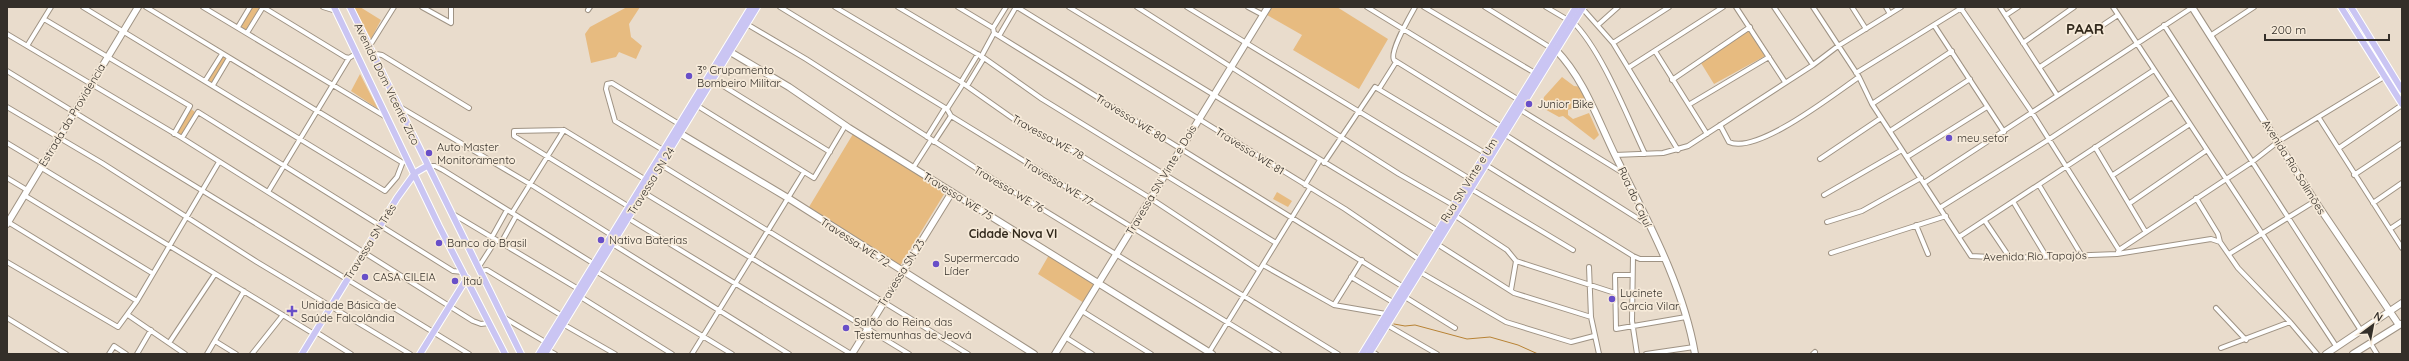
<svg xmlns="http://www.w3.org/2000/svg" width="2409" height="361" font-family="Quicksand,sans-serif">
	<rect width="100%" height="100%" fill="#e9dccc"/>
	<path fill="#e7bb80" d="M253,7h7l-14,23 -6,-3z
		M354,7h6l21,13 -10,19z
		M627,7h13l-11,17 2,13 11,9 -6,13 -17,-7 -3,5 -25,6 -6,-29 5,-7z
		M1272,7h65l51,32 -29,50 -66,-39 9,-15 -35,-20z
		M1749,30l16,26 -51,28 -13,-21z
		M222,54l7,4 -16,27 -8,-4z
		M360,74l18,35 -27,-18z
		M1562,77l12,9 8,1 6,15 -20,8v5l5,4 16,-6 10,22 -5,5 -31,-24 -4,1 -18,-10 3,-10z
		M191,109l4,3 -14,23 -4,-3z
		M853,134l93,57 -46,75 -91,-59z
		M1277,192l15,9 -4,6 -15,-8z
		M1049,255l47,29 -12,19 -46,-29z"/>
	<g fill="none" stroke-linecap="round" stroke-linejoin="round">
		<path stroke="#b88335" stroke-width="1" d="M1394,324l11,2 10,-1 52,14 23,-2 28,8 20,9"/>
		<defs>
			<path id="street" d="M83,7l302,184 12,-14 5,-13
				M146,7l257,156
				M203,7l183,110
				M263,7l82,50 4,1 8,-5
				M323,7l13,4
				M422,7l29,16v-16
				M780,7l167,102 4,7 387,238
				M835,7l126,75 64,45 50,25 75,46 109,72
				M898,7l86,51 58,41 234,144
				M958,7l35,21 1,5 411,255
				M1017,7l328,202 75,51
				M1069,7l369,224
				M1137,7l262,167 54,31
				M1187,7l283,172
				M1248,7l15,8
				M1367,7l152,93
				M1415,7c-5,9 -26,45 -21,53l108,67
				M1424,7l111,66
				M1485,7l66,41
				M1546,7l22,13
				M1736,7l49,75
				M1774,7l39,58
				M1813,7l46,70 13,27 99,152 39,2 107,-4 94,-15 9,3 18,26 52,54 27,32
				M1852,7l14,22
				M1886,7l4,7
				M1960,7l71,104 88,139 -1,2
				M2000,7l57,88
				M2113,7l223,339
				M1582,8l31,35 65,107
				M588,10l2,-3
				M2006,15l12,-8
				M44,19l146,87 -16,28
				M1573,22c29,29 54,94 72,132
				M745,23l61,36 187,120 286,175
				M1599,24l19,-17
				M1934,25l70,107
				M2164,25l196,304
				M238,27l12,-20
				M993,28l13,-21
				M247,33l16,-26
				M7,34l175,104 291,183 8,3 8,-1
				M999,36l17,-29
				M2210,36l44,-29
				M1613,43l56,-36
				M2023,43l51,-36
				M27,46l24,-39
				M369,47l25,-40
				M1655,51l52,83
				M371,53l11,2 87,53
				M981,57l13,-24
				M2040,67l78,-52
				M1628,68l95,-61
				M7,71l462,283
				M1856,73l107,-66
				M712,79l118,73
				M1672,80l78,-53
				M205,81l17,-27
				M961,82l17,-28
				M213,85l16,-27
				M967,86l17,-28
				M1379,89l17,-27
				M1690,104l79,-47
				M1872,104l80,-53
				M696,105l118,73 31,-52
				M7,107l95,56 155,99 153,92
				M400,107l130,77 83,52
				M947,109l16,-25
				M1519,109l104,64
				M2319,118l83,130
				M1720,125l9,17c28,13 105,-48 130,-65
				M1890,131l80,-52
				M1504,134l144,91
				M927,137l18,-29
				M182,138l16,-26 255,159 10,1
				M934,142l17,-26
				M7,143l35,21
				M2095,147l50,84
				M2339,148l63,-43
				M663,150l-48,-29 -9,-32 1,-5 5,-1 67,41
				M1615,155l48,-2 25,-7 125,-81 25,-19 63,-39
				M1907,157l80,-50
				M1820,159l61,-41
				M1324,163l51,-76 110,66
				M661,165l307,189
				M1486,165l147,91 7,3h24
				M427,166h8l8,4 153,95
				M40,167l274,167
				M913,168l18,-28
				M2113,175l77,-51
				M2354,175l48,-32
				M7,178l20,12
				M1924,183l269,-176
				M1305,185l15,-25
				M2039,185l43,71
				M1471,189l102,61
				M268,192l81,-134
				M643,192l266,162
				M24,195l128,78
				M1824,195l78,-45
				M2196,198l22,36 2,8
				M2014,203l32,53
				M2130,203l77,-53
				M2373,203l29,-20
				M1941,207l107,-67 106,-70
				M631,208l-117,-72v-5l50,-1 82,50
				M512,213l52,-83
				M453,214l127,76
				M1454,215l53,35 9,11 99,32
				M626,217l225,137
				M1985,221l25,37
				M8,222l129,79
				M1827,222l35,-11 59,-33
				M1916,225l12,29
				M2390,229l12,-8
				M492,237l15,-27
				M1959,237l213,-140
				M501,243l15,-27
				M611,243l178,111
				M1437,244l77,49 77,24
				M2119,250l133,-88 27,-21 105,-64
				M1831,253l115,-37
				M2229,254l86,-53
				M1633,256l-1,65 5,33
				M7,262l111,65 19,-26 82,-139
				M1263,265l71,40 52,9
				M1589,267l2,50 8,37
				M478,268l18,-28
				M594,270l138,84
				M480,271l7,-1 77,47
				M1420,272l86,50 65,20 23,-6
				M1632,275h-17l1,54 70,-12
				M1351,277l45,27
				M1511,290l5,-29
				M579,296l93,58
				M1405,297l50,31
				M1334,305l28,-45
				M2216,308l30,32
				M1082,311l69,43
				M128,315l57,39
				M503,317l44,26
				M7,318l59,36
				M561,323l54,31
				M1387,325l50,29
				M316,332l35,22
				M1065,337l27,17
				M215,341l21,13
				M169,343l46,-69
				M2371,344l6,10
				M2221,348l69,-26
				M546,349l9,5
				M1371,351l5,3
				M109,354l5,-8 12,8
				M137,354l14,-24
				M207,354l37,-63
				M252,354l31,-39
				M692,354l112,-182
				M1208,354l102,-166
				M1646,354l48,-7
				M1813,354l2,-2"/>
			<path id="secondary" d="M2192,7l123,194 84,124
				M727,50l62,37 60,41 363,226
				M1556,50c28,29 41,68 59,105 31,63 68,129 80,199
				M676,131l112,67 246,156
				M7,224l131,-217
				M852,354l100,-162
				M1055,354l213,-347
				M2326,354l76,-51
				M2353,354l48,-30"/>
			<path id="primary" d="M334,7l105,219 66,128
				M350,7l171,347
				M2341,7l61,97
				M2351,7l51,83
				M302,354l95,-156 18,-25 12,-7
				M420,354l47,-76
				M539,354l212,-347
				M545,354l212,-347
				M1362,354l214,-347
				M1369,354l214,-347"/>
		</defs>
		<use href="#street" stroke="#9f9384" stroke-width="6"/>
		<use href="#secondary" stroke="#9f9384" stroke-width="8"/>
		<use href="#primary" stroke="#fff" stroke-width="8"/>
		<use href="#street" stroke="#fff" stroke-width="4"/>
		<use href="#secondary" stroke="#fff" stroke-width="6"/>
		<use href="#primary" stroke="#cac5f3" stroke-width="6"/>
	</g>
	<g fill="#684fc8" stroke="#f6ead9" stroke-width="1.5">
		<circle cx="689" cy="76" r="4"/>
		<circle cx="1529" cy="104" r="4"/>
		<circle cx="1949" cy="138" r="4"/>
		<circle cx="429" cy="153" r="4"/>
		<circle cx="601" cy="240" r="4"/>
		<circle cx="439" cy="243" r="4"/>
		<circle cx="936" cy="264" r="4"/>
		<circle cx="365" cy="277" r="4"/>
		<circle cx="455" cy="281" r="4"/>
		<circle cx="1612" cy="299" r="4"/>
		<path d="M290 305h4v4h4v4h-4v4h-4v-4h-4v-4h4z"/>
		<circle cx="846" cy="328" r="4"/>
	</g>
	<g text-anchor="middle" stroke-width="3.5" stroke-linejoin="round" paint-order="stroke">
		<g font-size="11" fill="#342f29" stroke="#f6ead9" text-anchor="start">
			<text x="697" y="74">3º Grupamento<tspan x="697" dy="13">Bombeiro Militar</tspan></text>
			<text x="1537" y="108">Junior Bike</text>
			<text x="1957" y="142">meu setor</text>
			<text x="437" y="151">Auto Master<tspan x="437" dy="13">Monitoramento</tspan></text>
			<text x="609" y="244">Nativa Baterias</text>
			<text x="447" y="247">Banco do Brasil</text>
			<text x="944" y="262">Supermercado<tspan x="944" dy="13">Líder</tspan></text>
			<text x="373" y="281">CASA CILEIA</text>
			<text x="463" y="285">Itaú</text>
			<text x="1620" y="297">Lucinete<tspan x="1620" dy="13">Garcia Vilar</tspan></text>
			<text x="301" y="309">Unidade Básica de<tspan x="301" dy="13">Saúde Falcolândia</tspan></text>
			<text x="854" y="326">Salão do Reino das<tspan x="854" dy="13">Testemunhas de Jeová</tspan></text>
		</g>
		<g font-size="11" fill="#342f29" stroke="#f6ead9">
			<text transform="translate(387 84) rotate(64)" y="4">Avenida Dom Vicente Zico</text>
			<text transform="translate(72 115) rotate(-59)" y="4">Estrada da Providencia</text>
			<text transform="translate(1131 118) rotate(32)" y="4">Travessa WE 80</text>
			<text transform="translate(1048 137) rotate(29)" y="4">Travessa WE 78</text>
			<text transform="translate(1250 151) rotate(32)" y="4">Travessa WE 81</text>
			<text transform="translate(2294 167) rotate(58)" y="4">Avenida Rio Solimões</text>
			<text transform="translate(1161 180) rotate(-59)" y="4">Travessa SN Vinte e Dois</text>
			<text transform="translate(1469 180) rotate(-58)" y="4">Rua SN Vinte e Um</text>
			<text transform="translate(651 181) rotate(-58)" y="4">Travessa SN 24</text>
			<text transform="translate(1058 182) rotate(31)" y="4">Travessa WE 77</text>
			<text transform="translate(1009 189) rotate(31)" y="4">Travessa WE 76</text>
			<text transform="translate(958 196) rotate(32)" y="4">Travessa WE 75</text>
			<text transform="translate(1635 197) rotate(65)" y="4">Rua do Cajuí</text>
			<text transform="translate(370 242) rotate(-58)" y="4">Travessa SN Três</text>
			<text transform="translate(855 242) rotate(33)" y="4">Travessa WE 72</text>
			<text transform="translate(2035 256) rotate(-1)" y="4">Avenida Rio Tapajós</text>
			<text transform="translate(901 273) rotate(-58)" y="4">Travessa SN 23</text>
		</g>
		<g font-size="12" font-weight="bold" fill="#32291c" stroke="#f6ead9">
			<text x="1013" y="238">Cidade Nova VI</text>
		</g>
		<g font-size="15" font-weight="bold" fill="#32291c" stroke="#f6ead9">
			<text x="2085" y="34">PAAR</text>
		</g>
	</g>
	<rect width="2409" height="361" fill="none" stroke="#342f29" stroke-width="16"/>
	<g transform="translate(2373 325) rotate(32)" stroke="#f6ead9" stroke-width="3" paint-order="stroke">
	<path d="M0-3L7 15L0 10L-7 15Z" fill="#342f29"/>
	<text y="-6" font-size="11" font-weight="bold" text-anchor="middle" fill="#342f29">N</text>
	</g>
	<path d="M2265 34v6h124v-6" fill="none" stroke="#342f29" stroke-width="2"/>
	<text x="2271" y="34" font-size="12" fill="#342f29" stroke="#f6ead9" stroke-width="3" paint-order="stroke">200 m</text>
</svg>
